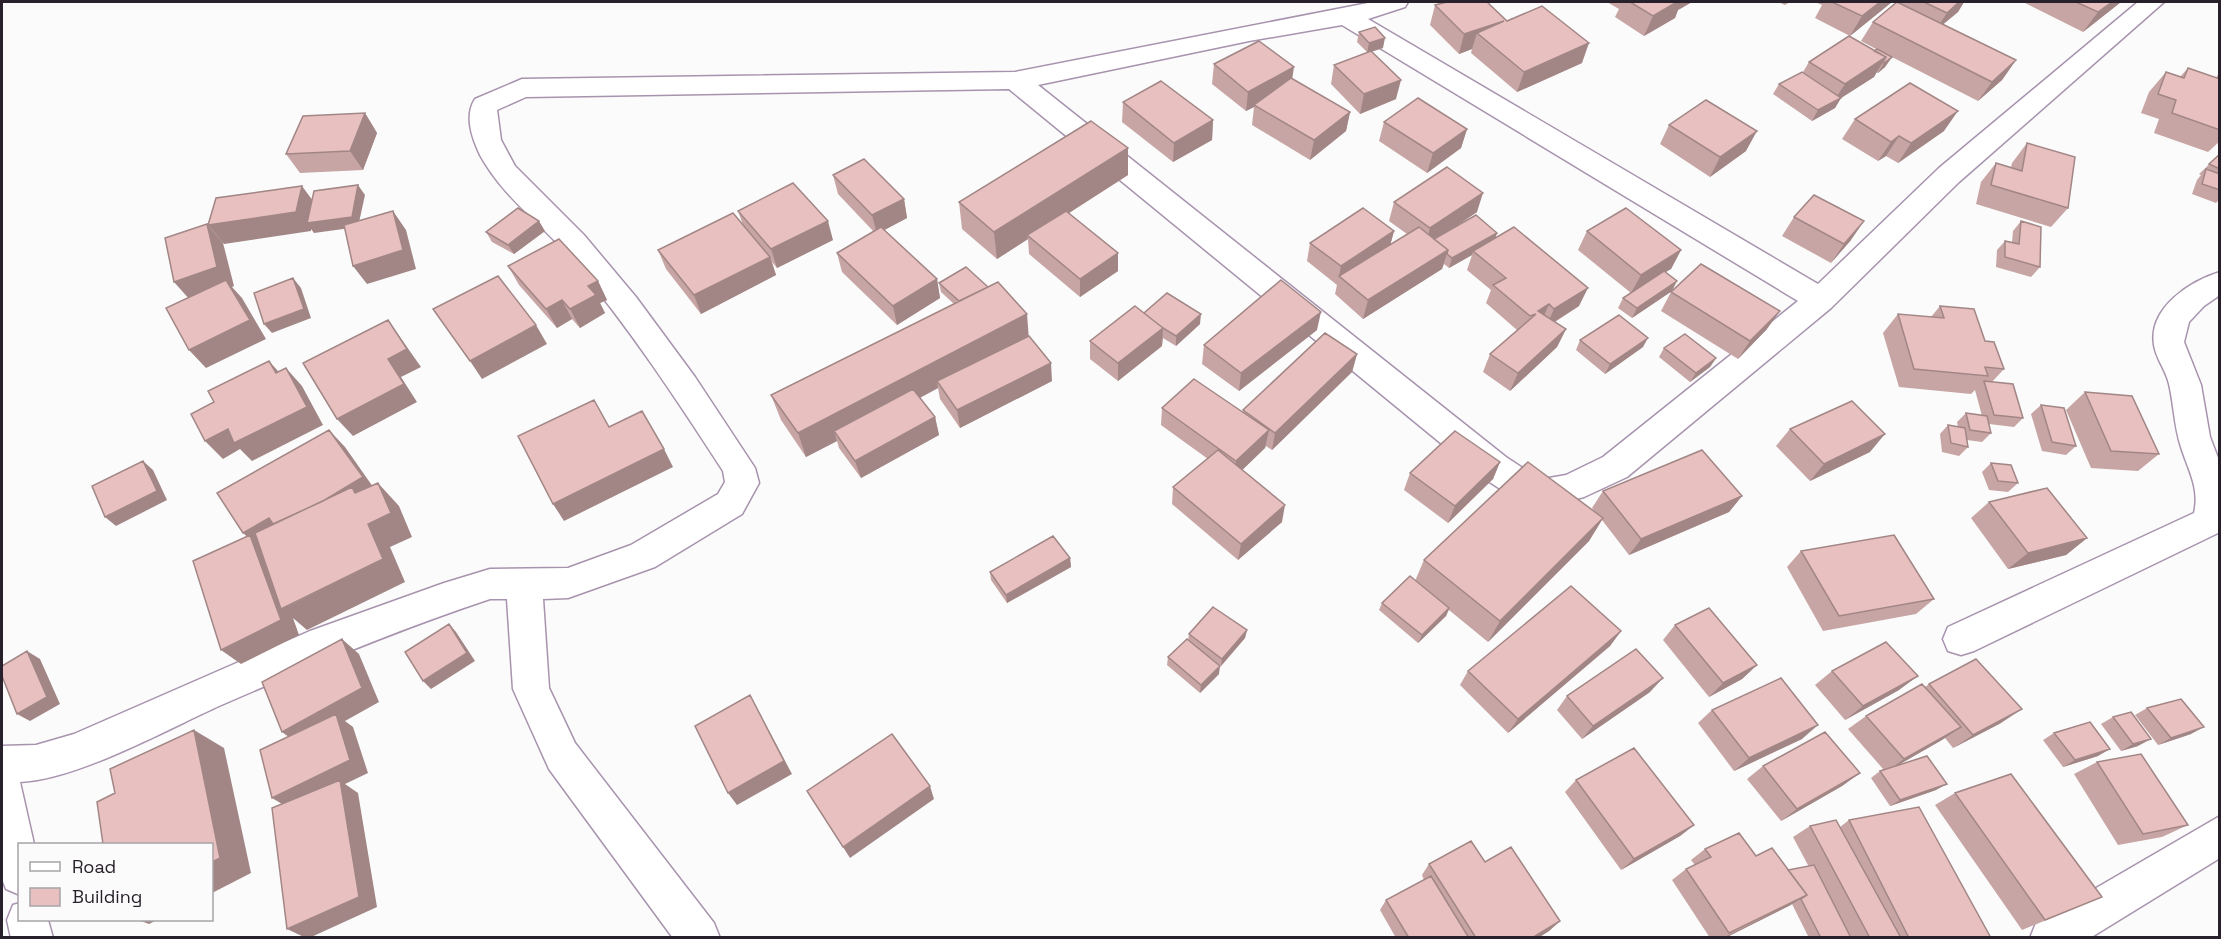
<svg xmlns="http://www.w3.org/2000/svg" width="2221" height="939" font-family="'Space Grotesk',sans-serif">
	<rect width="100%" height="100%" fill="#fbfbfb"/>
	<g fill="none" stroke-linecap="round" stroke-linejoin="round">
		<defs>
			<path id="minor" d="M1373,2h35l-3,5 -37,12 450,265 121,-116 199,-166h26l-205,180 -128,126 -204,169 -43,20 -35,9 -35,-8 -32,-21 -473,-388 -483,8 -29,13 4,30 14,26 69,69 52,62 59,80 60,91 4,15 -17,31 -87,53 -87,31 -25,1 6,89 26,55 139,180 6,15h-47l-124,-169 -36,-80 -6,-90h-17c-93,31 -182,68 -271,107 -53,24 -143,74 -199,76l14,62h-14v51l-14,-6 -4,-10v-133l34,-1 38,-11 236,-103 134,-48 46,-14 78,-1 63,-23 87,-51 7,-12 -2,-11c-46,-71 -93,-142 -147,-207 -31,-38 -72,-65 -96,-109 -8,-17 -16,-39 -5,-56l47,-20 493,-7zM1342,25l456,276 -195,156 -37,18 -17,3 -13,-1 -30,-20 -468,-372 211,-44z
				M2220,272v23l-16,11 -15,16 -5,20 17,43 9,52 10,26 -2,70 -244,118 -13,4 -13,-4 -5,-12 5,-12 246,-114c6,-25 -6,-43 -13,-66 -7,-21 -7,-42 -12,-63 -3,-14 -13,-25 -15,-39 -6,-37 36,-64 66,-73z
				M2220,816v42l-130,80h-60l6,-15z
				M20,903v17h28l5,18h-42l-4,-18 6,-15z"/>
		</defs>
		<use href="#minor" stroke="#a793ae" stroke-width="3"/>
		<use href="#minor" fill="#fff" fill-rule="evenodd"/>
	</g>
	<path fill="#c7a5a4" d="M1607,2h85l-14,8 -3,8 -31,18 -29,-19 4,-8z
		M1778,2h12l-5,3z
		M1815,2h77l-42,34 -35,-18 7,-13z
		M1902,2h62l-6,10 -15,12 73,36 -14,20 -24,21 -86,-44 -7,10 -7,6 -2,-1 -2,5 -33,21 -6,10 -23,13 -39,-27 6,-10 24,-12 6,-10 65,-11 2,-2 -15,-8 12,-19 28,-19z
		M2023,2h98l-38,30z
		M1435,5l72,16 75,42 -65,29 -46,-39 1,-4 -13,5 -29,-29z
		M1359,32l24,16 -12,4 25,47 -36,15 -29,-30 3,-19 33,-13 -10,-10z
		M1214,64l78,15 58,33 -4,19 -36,29 -58,-35 2,-18 -8,4 -34,-27z
		M2188,68l29,10v-2l3,-3v68l-12,11 -54,-19 5,-14 -18,-6 8,-21 17,-20 14,5z
		M1123,102l90,18 -1,20 -39,22 -51,-40z
		M365,113l12,20 -14,37 -63,3 -14,-19z
		M1855,119l89,12 -46,32 -12,-7 -8,5 -36,-22z
		M1384,122l83,7 -6,19 -34,25 -48,-32z
		M1669,125l77,26 -36,26 -50,-33z
		M2027,143l41,65 -17,19 -75,-23 5,-22 15,-19 15,4 1,-4z
		M1128,148v27l-59,38 49,40v18l-38,26 -51,-43 -1,-15 -31,20 -35,-30 -3,-27z
		M2220,154v45l-4,4 -24,-9 5,-14 4,-5 -2,-1z
		M833,175l71,24 3,19 -23,12 53,49 3,19 -43,27 -55,-53 -5,-19 37,-21 -36,-38z
		M1394,202l83,10 -22,15 42,6 -2,5 84,68 -24,16 11,7 -9,18 -47,44 -27,-19 7,-18 27,-24 -31,-27 5,-13 -24,-20 5,-15 -23,13 -5,-4 -2,5 -79,50 -28,-25 2,-9 -30,-24 3,-18 84,-12 -4,14 17,-11 -18,-13z
		M738,211l95,29 -56,28 -5,-6 4,13 -75,39 -35,-45 -8,-19 85,-25z
		M1794,217l57,23 -20,23 -49,-27z
		M2021,221l19,46 -9,10 -35,-10 1,-17 8,-9 7,1 1,-11z
		M545,231l-31,23 -22,-12 -6,-10z
		M1587,231l94,19 -10,19 -6,3 7,19 -40,27 -14,-10 5,-10 8,-5 -53,-43z
		M508,266l90,15 9,19 -7,3 5,10 -25,15 -8,-9 -15,9 -38,-43z
		M939,283l90,54 23,44 -92,47 -20,-29 -2,-11 -18,10 15,19 4,18 -78,43 -22,-30 -2,-7 -31,16 -25,-37 -10,-25 183,-91 -13,-12z
		M1671,292l96,37 -29,30 -77,-48z
		M1940,306l45,35 19,28 -12,13 31,36 -9,9 -25,-3 2,9 -9,9 -15,-2 1,7 -9,9 -17,-4 -2,-18 8,-9 10,2 -1,-5 9,-9 16,3 -7,-26 4,-4 -8,8 -72,-7 -16,-54 15,-19 33,3z
		M1144,313l56,11 -24,22 -13,-8 -1,8 -44,35 -28,-22v-18z
		M1317,330l-78,61 -37,-27 2,-19z
		M1580,340l63,7 -38,27 -29,-24z
		M1664,348l52,10 -6,9 -20,15 -31,-25z
		M1357,354l-5,18 -80,78 -6,-4 -1,2 -23,22 40,52 -44,38 -66,-56 1,-17 35,-28 -47,-34 1,-17 81,4v-2z
		M2085,392l74,62 -21,17 -47,-3 -25,-58z
		M2041,405l35,41 -10,9 -24,-4 -11,-37z
		M1790,429l80,23 -60,29 -34,-35z
		M1500,462l-7,17 -45,44 -44,-33 6,-17z
		M1991,463l27,20 -10,9 -19,-2 -7,-18z
		M1603,491l139,5 -13,16 -100,43 -27,-35 -13,21 -101,101 -39,-32 -3,6 -28,27 -39,-33 3,-7 33,-22 9,-21 172,-47 -4,-5z
		M1989,502l98,36 -21,17 -58,14 -37,-51z
		M1801,551l133,48 -18,15 -93,17 -36,-64z
		M1070,558l1,9 -64,36 -16,-23 -1,-8z
		M1675,625l82,40 -15,14 -33,18 -46,-57z
		M1247,630l-2,8 -24,28 -17,-13 15,21 -19,19 -33,-28 1,-8 20,-17 1,-6z
		M1621,631l-11,15 -102,87 -48,-48 8,-14z
		M1832,671l67,19 -54,30 -30,-35z
		M1929,684l72,39 -48,25 -8,-10 -50,29 41,23 -46,16 -19,-28 9,-7 4,-1 -36,-41 18,-13 59,-29z
		M1650,692l-68,47 -25,-29 10,-14z
		M2147,708l44,26 -33,11 -23,-30z
		M1712,710l90,29 -68,32 -36,-48z
		M2113,717l25,29 -17,5 -20,-27z
		M2054,733l44,23 -35,11 -20,-27z
		M2097,762l91,63 -26,12 -44,8 -44,-71z
		M1763,766l97,7 -18,13 -61,35 -34,-42z
		M1576,780l118,45 -14,11 -59,34 -56,-78z
		M1955,793l147,104 -80,33 -87,-125z
		M1849,820l142,118h-182l-17,-34 -67,34h-15l-38,-58 14,-11 9,-4 -4,-5 14,-11 51,7 32,14 21,-3 -16,-30 17,-11 30,1z
		M1485,862l75,59 -11,10 -11,7h-142l-16,-28 6,-10 38,-20 -2,-5 7,-11z"/>
	<path fill="#a28686" d="M1676,2h16l-14,8 -3,8 -31,18 9,-20z
		M1880,2h12l-42,34 12,-20z
		M1959,2h5l-6,10 -24,20 13,-19z
		M2112,2h9l-38,30 15,-20z
		M1504,21l-27,12 -5,16 -13,5 5,-20z
		M1385,38l-2,10 -16,5 2,-10z
		M1589,43l-7,20 -65,29 7,-20z
		M1886,57l-12,20 -33,21 -6,10 -23,13 6,-11 16,-9 11,-17z
		M1892,57l-7,10 -7,6 6,-10z
		M2016,60l-14,20 -24,21 14,-19z
		M1294,67l-3,20 -37,18v2l-8,4 2,-19z
		M1401,80l-5,19 -36,15 4,-20z
		M1958,111l-14,20 -46,32 13,-20z
		M1350,112l-4,19 -36,29 4,-20z
		M365,113l12,20 -14,37 -13,-19z
		M1213,120l-1,20 -39,22 1,-19z
		M1467,129l-6,19 -34,25 6,-20z
		M1757,131l-11,20 -36,26 10,-20z
		M1899,136l-13,20 -8,5 13,-19z
		M1128,148v27l-98,63 -3,-3 1,4 -31,20 -3,-27z
		M358,185l7,10 -7,32 -44,6 -3,-4v2l-87,13 -16,-19 94,-39 14,19z
		M1483,193l-6,19 -52,35 5,-19z
		M904,199l3,19 -30,16 -5,-19z
		M393,211l13,19 10,39 -49,15 -14,-18z
		M539,221l6,10 -31,23 -6,-9z
		M828,221l5,19 -56,28 -6,-19z
		M1864,221l-13,19 -20,23 13,-19z
		M207,224l16,19 11,43 -2,1 10,11 24,41 -60,29 -17,-18 2,-49 -17,-19z
		M1394,231l-5,19 -50,26 2,-10z
		M1497,233l-3,10 -21,8 -1,4 -23,13 3,-10z
		M1448,250l-6,19 -79,50 5,-19z
		M1681,250l-10,19 -40,24 10,-18z
		M1118,253v18l-38,26v-18z
		M770,257l6,18 -75,39 -7,-19z
		M293,278l8,10 10,30 -39,15 -8,-9z
		M937,279l3,19 -43,27 -4,-19z
		M598,281l9,19 -7,3 5,10 -25,15 -10,-19 18,-23z
		M1677,281l-5,10 -40,27 5,-10z
		M1588,288l-9,18 -33,21 8,-18z
		M562,300l10,19 -15,9 -11,-19z
		M1549,304l-8,19 -3,-12z
		M1780,311l-13,18 -29,30 12,-18z
		M1321,312l-4,18 -78,61 2,-18z
		M1027,314l2,26 -92,41 1,7 -98,52 -6,-9 3,10 -31,16 -8,-24z
		M1201,314l-1,10 -24,22v-10z
		M388,320l33,47 -20,10 16,25 -64,34 -16,-17 51,-60z
		M536,325l11,19 -65,35 -12,-18z
		M1163,328l-1,18 -44,35v-18z
		M1566,329l-9,18 -47,44 8,-18z
		M1648,338l-5,9 -38,27 5,-10z
		M1357,354l-5,18 -80,78 3,-17z
		M1716,358l-6,9 -20,15 6,-9z
		M269,361l17,19 -10,-7z
		M1051,363l1,18 -92,47 -3,-18z
		M286,368l16,18 21,39 -71,36 -12,-12 -17,10 -18,-18z
		M935,417l4,18 -78,43 -6,-17z
		M329,430l16,17 33,47 -12,7 8,10 3,6 -13,-14 -71,42 -9,-9 -20,11 4,4 20,55 95,-47 -15,-35 23,-11 -13,-30 21,23 13,31 -22,10 15,35 -98,48 -14,-12 6,17 -58,29 -20,-14 60,-30 -29,-79 -9,-8 26,-15 9,9 85,-50z
		M1269,430l-4,18 -31,30 2,-17z
		M1885,434l-15,18 -60,29 14,-17z
		M664,449l9,18 -109,54 -11,-17z
		M143,461l10,9 14,30 -51,26 -11,-9z
		M1500,462l-7,17 -45,44 7,-17z
		M1742,496l-13,16 -100,43 12,-16z
		M1285,505l-3,17 -44,38 3,-16z
		M1603,518l-14,23 -101,101 12,-21z
		M2087,538l-21,17 -58,14 20,-16z
		M1070,558l1,9 -64,36 -1,-8z
		M1449,608l-3,8 -28,27 4,-8z
		M449,624l7,8 19,29 -44,28 -8,-8z
		M1247,630l-2,8 -24,28 1,-7z
		M1621,631l-11,15 -102,87 10,-14z
		M342,639l17,15 20,48 -34,19 8,6 15,46 -23,11 13,9 19,114 -68,31h-3l-19,-9 5,-119 -20,-12 29,-52 -19,-14z
		M27,651l13,8 20,45 -30,17 -13,-7z
		M1757,665l-15,14 -33,18 14,-14z
		M1220,666l-1,8 -19,19 1,-8z
		M1918,676l-19,14 -54,30 18,-14z
		M1663,678l-13,14 -68,47 11,-13z
		M750,695l42,79 -55,31 -9,-12z
		M2022,709l-21,14 -48,25 20,-13z
		M1818,725l-16,14 -68,32 15,-13z
		M1961,727l-19,13 -56,32 18,-13z
		M2204,727l-13,7 -33,11 13,-7z
		M194,730l30,18 27,125 -39,20v-31z
		M2151,739l-13,7 -17,5 12,-7z
		M2110,749l-12,7 -35,11 12,-7z
		M1860,773l-18,13 -61,35 16,-12z
		M1947,784l-11,6 -46,16 10,-6z
		M930,786l4,13 -84,59 -7,-11z
		M1694,825l-14,11 -59,34 13,-11z
		M1807,895l-18,11 -64,32h-2z
		M138,920h19l-8,4z
		M1560,921l-11,10 -11,7h-6z"/>
	<path fill="#e7c0bf" stroke="#a28686" stroke-width="1.5" d="M1447,2h40l20,19 35,-15 47,37 -65,29 -47,-39 27,-12 -40,13 -29,-29z
		M1630,2h47l-24,14z
		M1832,2h48l-18,14z
		M1897,2l119,58 -24,22 -119,-60z
		M1924,2h35l-12,11z
		M2076,2h36l-14,10z
		M1375,27l10,11 -16,5 -10,-11z
		M1849,36l37,21 -41,27 -36,-22z
		M1259,41l35,26 -46,25 -34,-28z
		M1877,49l15,8 -8,6 -1,-1 3,-5 -12,-6z
		M1371,51l30,29 -37,14 -30,-29z
		M2188,68l32,11v51l-48,-17 4,-13 -18,-6 8,-22 18,6z
		M1802,72l39,26 -23,12 -39,-26z
		M1291,78l59,34 -36,28 -60,-35z
		M1161,81l52,39 -39,23 -51,-41z
		M1910,83l48,28 -47,32 -12,-7 -8,6 -36,-23z
		M1418,98l49,31 -34,24 -49,-31z
		M1706,100l51,31 -37,26 -51,-32z
		M365,113l-15,38 -64,3 17,-38z
		M1091,121l37,27 -134,84 -35,-30z
		M2027,143l48,14 -7,51 -77,-23 5,-22 26,8z
		M2220,154v15l-11,-5z
		M864,159l40,40 -32,16 -39,-40z
		M1447,167l36,26 -53,35 -36,-26z
		M2206,169l14,5v16l-18,-6z
		M793,183l35,38 -57,28 -33,-38z
		M358,185l-6,32 -45,6 7,-32z
		M302,186l-6,26 -88,13 8,-27z
		M1814,195l50,26 -20,23 -50,-27z
		M518,208l21,13 -31,24 -22,-13z
		M1363,208l31,23 -53,35 -31,-23z
		M1626,208l55,42 -40,25 -54,-44z
		M393,211l10,39 -50,16 -9,-41z
		M1066,211l52,42 -38,26 -53,-44z
		M733,213l37,44 -76,38 -36,-45z
		M1476,215l21,18 -45,25 -5,-4 1,-4 -14,-11z
		M2021,221l20,6 -1,40 -35,-10v-16l14,3z
		M207,224l10,43 -43,15 -9,-44z
		M881,227l56,52 -44,27 -56,-53z
		M1419,227l29,23 -80,50 -29,-24z
		M1514,227l74,61 -34,21 -5,-5 -11,7 28,18 -48,44 -28,-19 46,-40 -6,2 -37,-31 13,-7 -33,-27z
		M559,239l39,42 -10,5 8,9 -26,14 -8,-9 -16,9 -38,-43z
		M1701,264l79,47 -30,30 -79,-49z
		M966,267l22,20 -29,14 -20,-18z
		M1664,271l13,10 -40,27 -14,-10z
		M498,276l38,49 -66,36 -37,-52z
		M293,278l11,31 -40,15 -10,-31z
		M226,280l24,40 -61,30 -23,-42z
		M1281,280l40,32 -80,61 -37,-28z
		M998,282l29,32 -229,119 -27,-38z
		M1167,293l34,21 -25,22 -13,-8 -19,-15z
		M1135,306l28,22 -45,35 -28,-22z
		M1940,306l34,3 11,32 9,1 10,27 -19,-2 3,9 -74,-7 -16,-55 46,4z
		M1619,315l29,23 -38,26 -30,-24z
		M388,320l19,29 -19,10 16,25 -67,35 -34,-56z
		M1325,333l32,21 -82,79 -32,-23z
		M1685,334l31,24 -20,15 -32,-25z
		M1029,336l22,27 -94,47 -20,-29z
		M269,361l7,12 10,-5 21,39 -73,36 -6,-14 -23,12 -14,-27 23,-12 -6,-11z
		M1194,379l75,51 -33,31 -74,-53z
		M1984,381l29,3 10,34 -29,-3z
		M913,389l22,28 -80,44 -21,-30z
		M2085,392l47,4 27,58 -48,-3z
		M594,400l15,27 33,-16 22,38 -111,55 -35,-68z
		M1852,401l33,33 -61,30 -34,-35z
		M2041,405l23,3 12,38 -24,-4z
		M1966,413l21,3 4,17 -21,-3z
		M1948,425l17,3 3,19 -17,-4z
		M329,430l34,47 -40,24 -50,23 -4,-6 -26,15 -26,-40z
		M1455,431l45,31 -45,44 -45,-33z
		M1218,450l67,55 -44,39 -68,-57z
		M1702,450l40,46 -101,43 -38,-48z
		M143,461l14,30 -52,26 -13,-31z
		M1528,462l75,56 -103,103 -76,-61z
		M1991,463l20,2 7,18 -20,-2z
		M378,483l13,30 -23,11 15,35 -102,50 -26,-76 97,-46 3,6z
		M2047,488l40,50 -59,15 -39,-51z
		M250,535l31,85 -60,30 -28,-89z
		M1894,535l40,64 -95,17 -38,-65z
		M1053,536l17,22 -64,37 -16,-23z
		M1410,576l39,32 -27,27 -40,-32z
		M1571,586l50,45 -103,88 -50,-48z
		M1213,607l34,23 -25,29 -33,-25z
		M1709,608l48,57 -34,18 -48,-58z
		M449,624l18,29 -44,28 -18,-29z
		M342,639l20,49 -80,44 -20,-50z
		M1187,639l33,27 -19,19 -33,-28z
		M1886,642l32,34 -55,30 -31,-35z
		M1636,649l27,29 -70,48 -26,-30z
		M27,651l20,46 -30,17 -15,-38v-10z
		M1976,659l46,50 -49,26 -44,-51z
		M1781,678l37,47 -69,33 -37,-48z
		M1922,684l39,43 -57,32 -38,-43z
		M750,695l34,66 -56,32 -33,-67z
		M2181,699l23,28 -33,11 -24,-30z
		M2131,712l20,27 -18,5 -20,-27z
		M336,714l14,46 -78,38 -12,-48z
		M2090,722l20,27 -35,11 -21,-27z
		M194,730l26,128 -8,4v-18h-109l-6,-42 18,-9 -5,-24z
		M1825,732l35,41 -63,36 -34,-43z
		M892,734l38,52 -87,61 -36,-56z
		M1634,748l60,77 -60,34 -58,-79z
		M2141,754l47,71 -45,9 -46,-72z
		M1927,756l20,28 -47,16 -20,-29z
		M2011,774l91,123 -57,23 -90,-127z
		M340,780l19,117 -72,32 -15,-121z
		M1919,807l72,131h-82l-60,-118z
		M1836,820l65,118h-31l-60,-112z
		M1739,833l17,23 16,-8 35,47 -78,38 -43,-64 25,-12 -6,-8z
		M1471,841l14,21 26,-15 49,74 -28,17h-56l-47,-74z
		M1814,865l37,73h-30l-20,-39 6,-4 -19,-25z
		M1431,876l38,62h-60l-23,-38z"/>
	<rect width="2221" height="939" fill="none" stroke="#28212b" stroke-width="6"/>
	<rect x="18" y="843" width="195" height="78" fill="#fbfbfb" stroke="#a7a4a8" stroke-width="1.5"/>
	<rect x="30" y="862" width="30" height="9" fill="#ffffff" stroke="#a7a4a8" stroke-width="1.5"/>
	<text x="72" y="873" font-size="18" fill="#28212b">Road</text>
	<rect x="30" y="888" width="30" height="18" fill="#e7c0bf" stroke="#a7a4a8" stroke-width="1.5"/>
	<text x="72" y="903" font-size="18" fill="#28212b">Building</text>
</svg>
